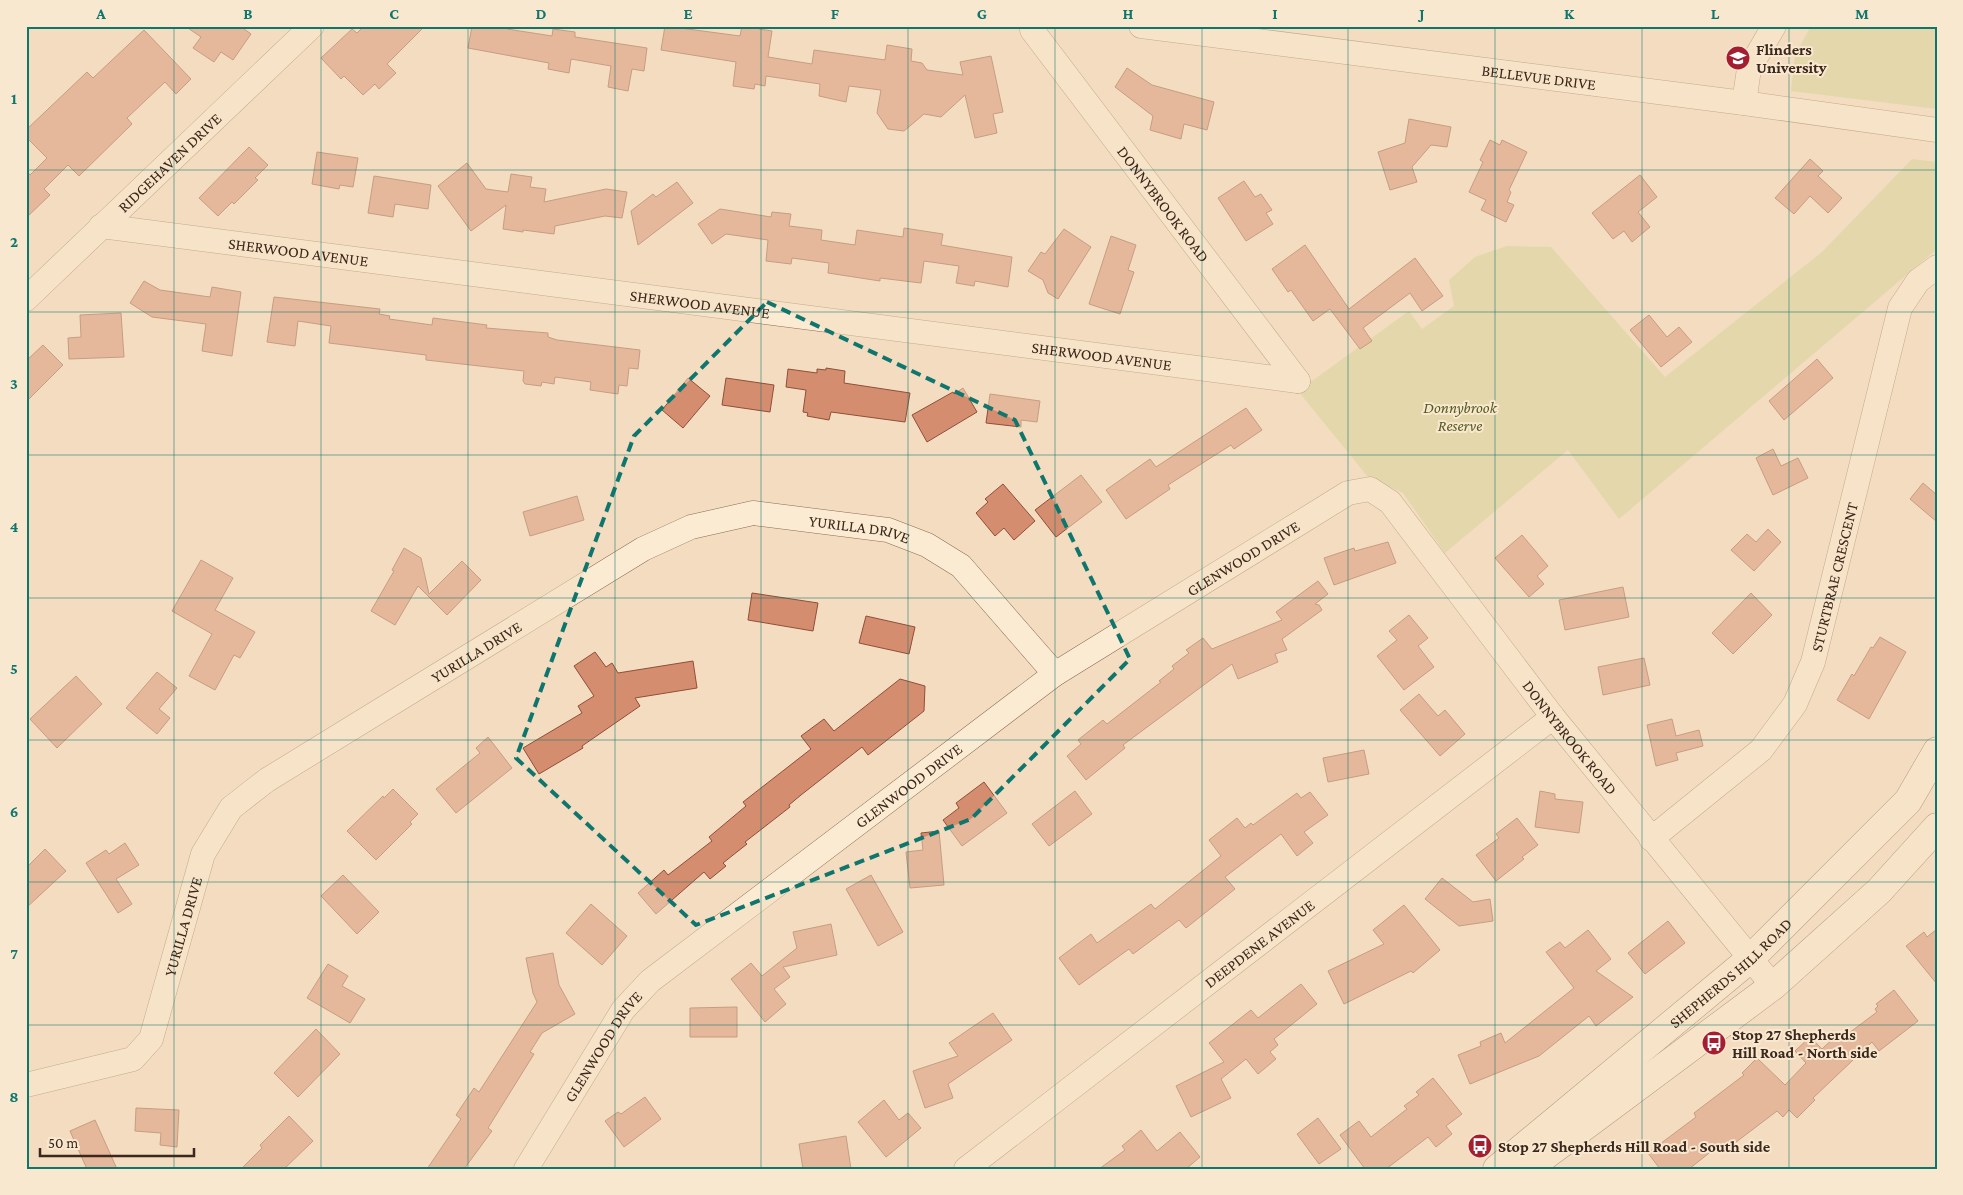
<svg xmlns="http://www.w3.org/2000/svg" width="1963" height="1195" font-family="'Crimson Pro',serif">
	<rect width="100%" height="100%" fill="#f3dcbf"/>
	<path fill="#d2d192" d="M1811,26h126v83l-146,-18 4,-36z
		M1912,159l25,3v87l-318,270 -51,-69 -123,103 -42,-60 -35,-16 -70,-86 111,-80 13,18 32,-23 -5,-26 26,-23 32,-11 44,1 114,130 157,-125z"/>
	<path fill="#d58d70" stroke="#904f38" d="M185,26h55l11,8 -18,26 -12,-8 -7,10 -21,-14 8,-11z
		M364,26h61l-38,38 9,9 -17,16 -4,-5 -12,11 -19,-19 -3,3 -20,-21 31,-29 5,4z
		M472,26h35v3l45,7 1,-7 22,3v5l72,11 -3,23 -12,-2 -4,22 -20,-4 3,-21 -40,-7 -2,14 -21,-4 1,-6 -81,-15z
		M665,26l75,10 2,-10h17v3l13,2 -4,26 44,7 2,-14 71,10 2,-15 25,4 -1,12 11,2 5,7 36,5 -3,-13 31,-6 12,56 -10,2 4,19 -22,5 -10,-43 -24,22 -17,-3 -20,17 -16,-2 -11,-16 4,-23 -32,-4 -3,16 -27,-6 1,-12 -54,-8 -1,10 -10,-2 -1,5 -21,-3 3,-24 -75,-12z
		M144,30l47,49 -15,15 -11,-12 -38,36 5,6 -53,52 -11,-11 -24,24 6,6 -24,23v-48l4,5 17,-17 -21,-21v-7l61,-58 6,6z
		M1127,68l25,17 62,17 -7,28 -23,-6 -3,15 -31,-9 3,-14 -38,-29z
		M1409,119l42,8 -4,20 -16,-2 -19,22 5,15 -27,8 -12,-38 27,-9z
		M1490,140l10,5 2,-5 25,12 -18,38 2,2 -4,10 7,3 -8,17 -25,-12 5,-10 -17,-8 14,-30 -3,-2z
		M249,147l19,18 -13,13 3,2 -24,24 -2,-2 -14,14 -19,-18z
		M317,152l41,6 -5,29 -13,-2 -1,4 -27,-5z
		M1810,159l13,12 -5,5 24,22 -14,15 -18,-17 -16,18 -19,-16z
		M467,163l19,26 22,3 3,-18 21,3 -2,10 16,2 -2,13 62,-13 21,3 -5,26 -17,-2 -50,10 -1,8 -31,-4v2l-20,-3 3,-24 -35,26 -33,-45z
		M1640,175l17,22 -19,15 12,15 -18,15 -8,-11 -11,8 -21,-26z
		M374,176l57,9 -3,24 -33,-5 -2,13 -25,-4z
		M1244,181l11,16 6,-3 11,16 -6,3 7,11 -27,17 -28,-43z
		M677,182l16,21 -55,42 -7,-34 22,-17 3,3z
		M720,209l51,8 1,-5 19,2 -2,12 33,4 -1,10 34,5 2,-15 46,7 1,-9 39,6 -2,11 71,12 -4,30 -33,-6 -1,5 -18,-3 3,-17 -35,-5 -3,22 -41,-5v3l-52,-8 1,-10 -37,-5 -1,6 -25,-3 2,-21 -42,-6 -14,10 -14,-20z
		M1064,229l27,18 -33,52 -10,-6 -5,-13 -15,-9 13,-19 4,2z
		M1111,236l25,9 -8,25 6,2 -14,42 -31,-10z
		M1305,245l44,64 66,-51 28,38 -21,15 -12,-18 -47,35 9,13 -12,8 -30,-40 -17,12 -22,-31 -3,2 -16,-23z
		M144,281l16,9 50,7 2,-10 29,5 -9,64 -30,-5 4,-27 -54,-7 -22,-14z
		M274,297l106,12 -1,5 11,2 -1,3 43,6 1,-7 23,3 31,4 -1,3 62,5v4l9,3 83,10 -2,19 -9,-1 -2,18 -8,-1 -1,9 -28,-4 1,-8 -36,-5 -1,7 -12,-2 -1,4 -16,-2 -2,-3 1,-10 -98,-11v-5l-97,-12 2,-17 -33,-5 -3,25 -28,-4z
		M121,313l3,44 -55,2 -1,-21 13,-1 -1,-22z
		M1649,315l18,22 12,-10 13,15 -31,25 -31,-37z
		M43,345l20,20 -37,37v-41z
		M1817,359l16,19 -49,42 -15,-19z
		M826,368l19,3 -1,12 66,10 -5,29 -74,-10 -2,8 -22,-4 1,-3 -5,-1 3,-22 -20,-3 2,-18 29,4v-4l9,1z
		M688,378l22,18 -27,32 -21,-18z
		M726,378l48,7 -4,27 -48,-7z
		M963,388l14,24 -50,30 -15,-27 41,-23 1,2z
		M990,394l50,7 -3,21 -16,-2v7l-35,-4z
		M1246,408l16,22 -28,19 -3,-4 -63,40 2,4 -44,30 -20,-29 44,-31 6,8z
		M1773,449l8,17 17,-8 10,20 -35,17 -17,-37z
		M1081,475l21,27 -46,35 -21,-27z
		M1923,483l14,12v27l-27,-23z
		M1003,484l32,37 -21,19 -10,-12 -9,8 -19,-23 12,-11 -3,-3z
		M577,496l7,24 -54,16 -7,-24z
		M1768,529l13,13 -27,29 -23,-21 16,-16 9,8z
		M1522,535l26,31 -11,10 7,8 -15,13 -34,-39z
		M1388,542l8,21 -62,22 -10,-27 30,-10 1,3z
		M404,548l17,10 8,36 33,-33 19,19 -34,35 -29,-29 -23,39 -24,-14 23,-40 -2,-1z
		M201,560l32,18 -18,32 40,22 -15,26 -6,-3 -19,35 -26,-14 23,-42 -40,-23z
		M1318,581l10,13 -13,10 4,1 3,5 -40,29 5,11 -12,4 3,8 -40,17 -6,-15 -109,81 2,3 -39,32 -19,-24 14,-12 -3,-4 25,-20 4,4 54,-42 -2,-1 15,-12 -2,-3 17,-13 -3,-3 17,-12 9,11 70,-29 -6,-8z
		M1623,587l6,30 -64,13 -6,-30z
		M752,593l66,10 -5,28 -65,-11z
		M1751,593l21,22 -39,39 -21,-21z
		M1409,615l19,23 -10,8 16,21 -30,23 -27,-34 20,-16 -8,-9z
		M866,616l49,11 -6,27 -50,-11z
		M1880,637l26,15 -37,67 -32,-19 15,-26 2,2 17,-29 2,1z
		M595,652l11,15 6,-4 6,10 75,-12 4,27 -62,10 5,8 -58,40 1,2 -44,26 -16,-26 59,-35 -4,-7 16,-10 -20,-30z
		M1644,658l6,27 -47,10 -5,-28z
		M157,672l20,16 -18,21 11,9 -13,16 -31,-26z
		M76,676l26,28 -45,44 -27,-29z
		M900,679l25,7 -1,25 -56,44 -6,-8 -61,48 -12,10 1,2 -45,35 2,2 -24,19 3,3 -16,13 -6,-7 -48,42 -18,-21 26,-23 4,5 44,-34 -3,-4 37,-31 -3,-4 68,-53 -10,-13 23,-17 10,12z
		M1419,694l19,22 7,-6 20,24 -25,22 -40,-46z
		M1672,719l4,17 23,-6 4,16 -27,7 2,7 -22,6 -9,-41z
		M488,737l24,31 -56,45 -20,-24 44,-36 -4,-5z
		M1364,750l5,24 -41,8 -5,-24z
		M984,782l23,31 -45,33 -19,-26 16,-12 -3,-5z
		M393,789l25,25 -8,8 2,2 -36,36 -29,-29 36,-35 1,2z
		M1075,791l17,23 -43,32 -17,-22z
		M1540,791l15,3v5l28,3 -4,31 -44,-6z
		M1310,792l18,23 -24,17 9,11 -16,13 -16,-22 -56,43 10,12 -49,39 -7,-8 -46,34 -4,-5 -50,36 -20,-27 32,-24 6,9 54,-39 4,5 66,-53 -12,-16 28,-22 8,10 6,-5 2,2 44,-32 4,5z
		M1517,818l21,27 -16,12 2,2 -28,22 -20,-26 23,-17 -3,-4z
		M939,831l5,54 -34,3 -4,-36 17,-2 -2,-17z
		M125,843l14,22 -23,14 16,25 -14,9 -32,-50 20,-13 3,4z
		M45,849l21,22 -40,37v-40z
		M343,875l36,37 -22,22 -36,-38z
		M871,875l32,57 -25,14 -32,-57z
		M1442,878l31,24 17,-3 3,22 -34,5 -34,-27z
		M591,904l36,32 -25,29 -36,-32z
		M1404,905l36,45 -27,23 -2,-2 -67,33 -16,-33 56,-27 -11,-14z
		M1668,921l17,22 -40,31 -17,-21z
		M831,924l6,31 -54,12 7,10 -16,12 12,15 -21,18 -34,-43 20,-16 11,13 35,-28 -4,-16z
		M1937,929v55l-31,-38 18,-14 3,5z
		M1588,930l23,29 -15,12 37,26 -37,29 -7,-10 -50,40 -69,28 -12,-29 23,-9 -1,-4 21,-9 4,10 69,-55 -28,-36 14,-10 5,6z
		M553,953l6,32 16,29 -33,19 -12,19 4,2 -46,74 4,3 -28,38h-37l34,-50 -5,-4 18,-27 5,4 58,-90 -4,-9 -7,-35z
		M328,964l20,12 -6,10 23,13 -15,24 -43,-25z
		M1301,984l16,20 -43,35 4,6 -8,7 6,7 -18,15 -12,-15 -25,20 10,19 -40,19 -15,-31 48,-24 -15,-19 42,-33 7,8z
		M1894,990l24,31 -39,30 -7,-9 -59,56 2,2 -18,18 -8,-8 -6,7 -6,-6 -54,41 -5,-6 -29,23h-29l-12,-16 48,-36 -2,-4 50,-38 -2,-2 15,-15 28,27 21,-22 -11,-12 15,-14 12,12 15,-14 4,4 36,-27 -2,-3 3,-3 -2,-2z
		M737,1007v30h-47v-29z
		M993,1013l19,27 -64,44 5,14 -28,10 -12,-37 45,-15 -9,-13z
		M316,1029l24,25 -42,43 -24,-24z
		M1433,1078l29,36 -16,12 6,8 -16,13 -8,-10 -42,32h-21l-25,-34 19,-14 12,16 36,-28 -3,-3 15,-11 -3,-3z
		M645,1097l16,22 -37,28 -19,-26 13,-9 3,2z
		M884,1100l15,20 9,-7 13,15 -35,29 -28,-35z
		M136,1108l43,2 -2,37 -17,-2 1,-12 -26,-2z
		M289,1116l24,25 -29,28h-43l21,-21 -2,-3z
		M1318,1118l23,31 -22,15 -22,-30z
		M95,1120l22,49h-30l-17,-38z
		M1141,1130l16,21 23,-19 20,25 -14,12h-87l26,-19 -3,-4z
		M846,1136l5,33h-48l-4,-25z"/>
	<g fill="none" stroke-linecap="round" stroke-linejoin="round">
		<defs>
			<g id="street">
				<path id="s1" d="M1032,26v4l266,351"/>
				<path id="s2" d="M1141,26l603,77 193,27"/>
				<path d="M1744,103l5,-34 25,-43"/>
				<path id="s3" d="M101,226l1197,155"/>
				<path id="s4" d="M26,299l286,-273"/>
				<path id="s5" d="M1651,839l110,-89 34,-46 18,-42 87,-354 18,-27 19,-14"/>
				<path id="s6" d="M26,1085l107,-26 18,-20 52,-185 28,-46 36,-28 376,-231 48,-22 62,-14 135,17 39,15 34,21 94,108"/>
				<path id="s7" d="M526,1169l97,-159 27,-29 405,-307 293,-181 22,-4 20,13 163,215 220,269"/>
				<path id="s8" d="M966,1169l587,-452"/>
			</g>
			<g id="secondary">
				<path id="s9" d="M1497,1169l253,-210 158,-158 29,-50"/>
				<path d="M1527,1169l246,-183 106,-95 58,-64"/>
			</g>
		</defs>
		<use href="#street" stroke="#8e6c55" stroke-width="25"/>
		<use href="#secondary" stroke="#6f4d38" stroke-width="29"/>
		<use href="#street" stroke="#fcebd3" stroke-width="24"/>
		<use href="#secondary" stroke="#fcebd3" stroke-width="28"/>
	</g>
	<path d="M0 0H1963V1195H0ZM767,302l248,118 115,239 -159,160 -275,106 -180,-167 118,-322z" fill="#f3dcbf" fill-opacity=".55" fill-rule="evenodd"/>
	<path fill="none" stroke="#0f766e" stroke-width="4" stroke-dasharray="10 6" stroke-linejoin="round" d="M767,302l248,118 115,239 -159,160 -275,106 -180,-167 118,-322z"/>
	<path fill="none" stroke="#0f766e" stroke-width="1" stroke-opacity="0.55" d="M174,26v1143M321,26v1143M468,26v1143M615,26v1143M761,26v1143M908,26v1143M1055,26v1143M1202,26v1143M1348,26v1143M1495,26v1143M1642,26v1143M1789,26v1143M26,170h1911M26,312h1911M26,455h1911M26,598h1911M26,740h1911M26,882h1911M26,1025h1911"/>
	<defs>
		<symbol id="university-disc" viewBox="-11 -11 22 22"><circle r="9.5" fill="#a41e31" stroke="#f9e8d0"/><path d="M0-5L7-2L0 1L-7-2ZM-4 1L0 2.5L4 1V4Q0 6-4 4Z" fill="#fff"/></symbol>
		<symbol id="bus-disc" viewBox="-11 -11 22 22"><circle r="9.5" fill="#a41e31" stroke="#f9e8d0"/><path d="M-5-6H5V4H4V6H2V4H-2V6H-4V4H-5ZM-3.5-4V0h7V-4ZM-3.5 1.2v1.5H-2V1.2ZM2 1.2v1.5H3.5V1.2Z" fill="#fff"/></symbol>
	</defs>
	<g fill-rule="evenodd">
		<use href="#university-disc" x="1724" y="44" width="28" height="28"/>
		<use href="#bus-disc" x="1700" y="1029" width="28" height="28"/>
		<use href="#bus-disc" x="1466" y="1132" width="28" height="28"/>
	</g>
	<g text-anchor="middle" stroke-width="4" stroke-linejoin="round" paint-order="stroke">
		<g font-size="16" font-weight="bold" fill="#3b271b" stroke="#f9e8d0" text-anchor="start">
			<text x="1756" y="55">Flinders<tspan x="1756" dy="18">University</tspan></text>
			<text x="1732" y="1040">Stop 27 Shepherds<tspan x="1732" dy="18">Hill Road - North side</tspan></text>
			<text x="1498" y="1152">Stop 27 Shepherds Hill Road - South side</text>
		</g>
		<g font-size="16" fill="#3b271b" stroke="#f9e8d0">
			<text dy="6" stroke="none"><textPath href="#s2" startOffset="401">BELLEVUE DRIVE</textPath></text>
			<text dy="6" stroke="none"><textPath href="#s4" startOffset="198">RIDGEHAVEN DRIVE</textPath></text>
			<text dy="6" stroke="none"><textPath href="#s1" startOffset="222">DONNYBROOK ROAD</textPath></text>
			<text dy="6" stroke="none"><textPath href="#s3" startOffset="199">SHERWOOD AVENUE</textPath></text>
			<text dy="6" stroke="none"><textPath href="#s3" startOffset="604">SHERWOOD AVENUE</textPath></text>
			<text dy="6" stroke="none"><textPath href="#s3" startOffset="1009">SHERWOOD AVENUE</textPath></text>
			<text dy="6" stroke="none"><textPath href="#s6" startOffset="1094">YURILLA DRIVE</textPath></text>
			<text dy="6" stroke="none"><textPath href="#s7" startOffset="955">GLENWOOD DRIVE</textPath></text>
			<text dy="6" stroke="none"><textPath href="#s5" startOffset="332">STURTBRAE CRESCENT</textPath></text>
			<text dy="6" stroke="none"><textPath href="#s6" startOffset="674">YURILLA DRIVE</textPath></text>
			<text dy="6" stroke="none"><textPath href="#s7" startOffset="1421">DONNYBROOK ROAD</textPath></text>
			<text dy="6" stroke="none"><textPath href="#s7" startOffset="550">GLENWOOD DRIVE</textPath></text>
			<text dy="6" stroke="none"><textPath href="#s6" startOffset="254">YURILLA DRIVE</textPath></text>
			<text dy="6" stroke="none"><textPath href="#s8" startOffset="370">DEEPDENE AVENUE</textPath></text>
			<text dy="6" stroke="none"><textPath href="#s9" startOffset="305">SHEPHERDS HILL ROAD</textPath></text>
			<text dy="6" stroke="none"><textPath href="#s7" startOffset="145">GLENWOOD DRIVE</textPath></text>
		</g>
		<g font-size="16" font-style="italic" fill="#535a20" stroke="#f9e8d0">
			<text x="1460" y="413">Donnybrook<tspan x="1460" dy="18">Reserve</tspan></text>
		</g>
	</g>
	<rect width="1963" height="1195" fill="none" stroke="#f9e8d0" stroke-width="55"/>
	<path d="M40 1148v8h154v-8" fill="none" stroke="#3b271b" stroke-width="2.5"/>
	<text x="48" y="1148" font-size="15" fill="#3b271b" stroke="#f9e8d0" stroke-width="4" paint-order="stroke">50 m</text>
	<rect x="28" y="28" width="1908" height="1140" fill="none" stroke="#0f766e" stroke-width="2"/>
	<g font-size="16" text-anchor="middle" font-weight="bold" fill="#0f766e">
		<text x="101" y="19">A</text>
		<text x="248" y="19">B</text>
		<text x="394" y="19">C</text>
		<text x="541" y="19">D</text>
		<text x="688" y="19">E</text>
		<text x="835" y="19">F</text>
		<text x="982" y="19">G</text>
		<text x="1128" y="19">H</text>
		<text x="1275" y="19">I</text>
		<text x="1422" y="19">J</text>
		<text x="1569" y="19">K</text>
		<text x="1715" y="19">L</text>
		<text x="1862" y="19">M</text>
		<text x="14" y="104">1</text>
		<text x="14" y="247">2</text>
		<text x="14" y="389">3</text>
		<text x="14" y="532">4</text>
		<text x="14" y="674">5</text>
		<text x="14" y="817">6</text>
		<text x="14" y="959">7</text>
		<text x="14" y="1102">8</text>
	</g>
</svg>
